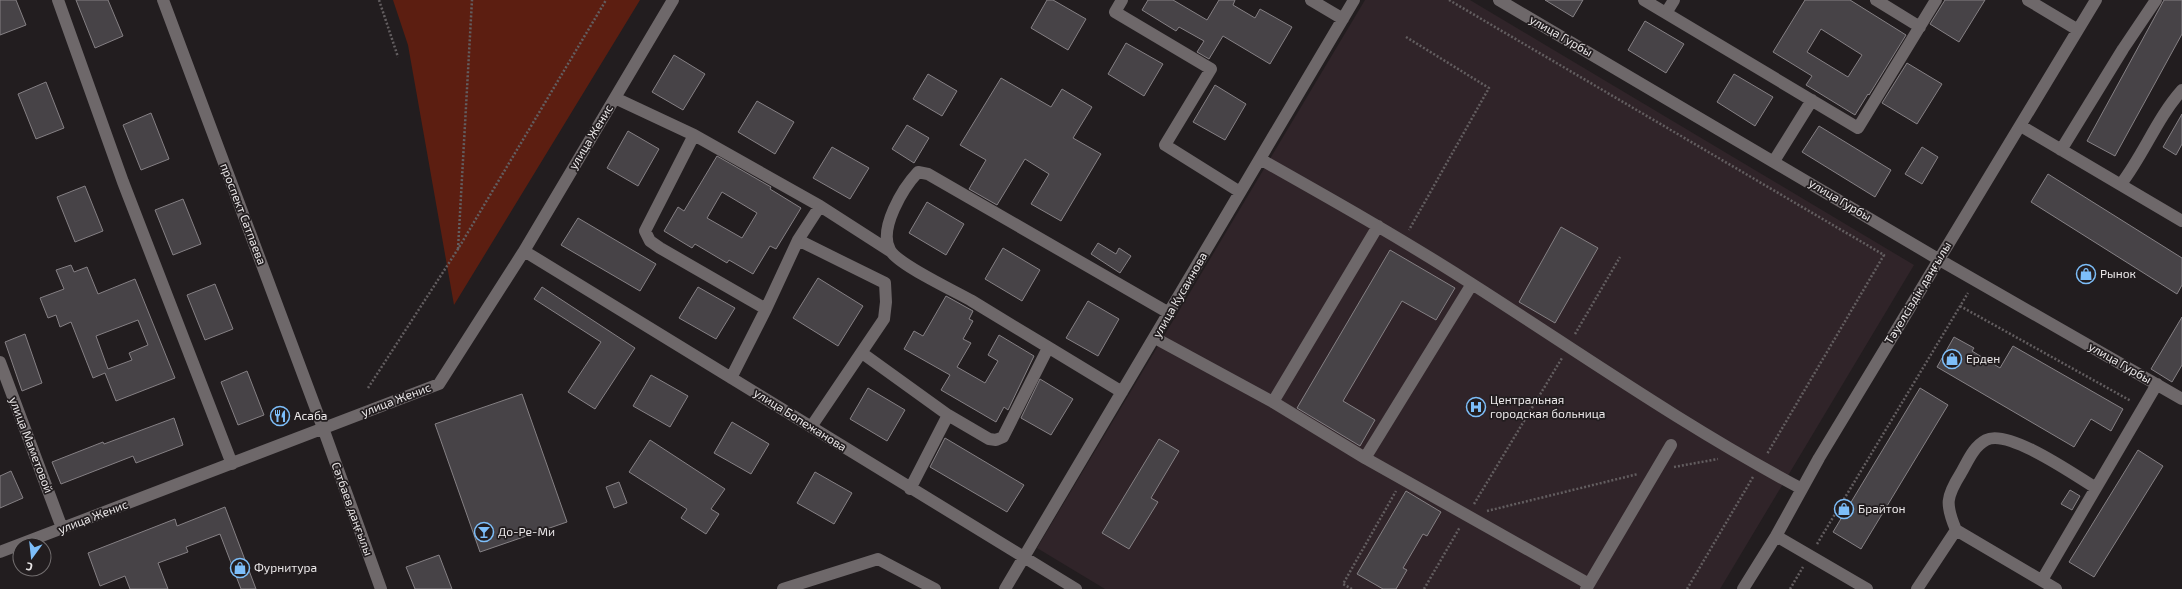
<svg xmlns="http://www.w3.org/2000/svg" width="2182" height="589" font-family="'Exo 2',sans-serif">
	<rect width="100%" height="100%" fill="#221d1f"/>
	<path fill="#302429" d="M1365,0h105l444,265 -194,324h-615l-68,-41z"/>
	<path fill="#5c1e11" d="M393,0h247l-186,305 -46,-260z"/>
	<path fill="#474347" stroke="#858084" fill-rule="evenodd" d="M0,0h16l10,25 -26,10z
		M76,0h32l15,36 -28,12z
		M1047,0h6l33,19 -18,31 -37,-22z
		M1148,0h25l34,20 12,-20h16l-2,5 22,13 5,-9 32,18 -22,37 -47,-28 -14,23 -12,-7 7,-11 -25,-14 -3,4 -34,-21z
		M1545,0h38l-10,17z
		M1805,0h45l56,35 -37,60 -1,-1 -13,21 -49,-30 6,-9 -39,-24zM1821,29l41,26 -14,22 -41,-25z
		M1945,0h40l-26,42 -29,-18z
		M2164,0h18v34l-67,122 -28,-15z
		M1645,21l39,23 -18,29 -38,-23z
		M1126,43l37,21 -19,32 -36,-22z
		M674,55l31,19 -22,36 -31,-18z
		M1907,63l35,21 -25,40 -35,-21z
		M928,74l29,17 -15,25 -29,-17z
		M1734,74l39,23 -18,29 -38,-24z
		M1001,78l50,29 11,-18 30,18 -19,31 28,16 -40,67 -30,-17 18,-30 -24,-15 -28,46 -28,-16 17,-29 -26,-15z
		M46,82l18,46 -28,11 -18,-45z
		M1215,85l31,19 -21,36 -32,-18z
		M757,101l37,21 -19,32 -37,-22z
		M151,113l18,46 -28,11 -18,-45z
		M2182,114v30l-6,11 -13,-8z
		M907,125l22,13 -15,25 -22,-14z
		M1819,126l72,44 -16,27 -73,-45z
		M628,131l31,18 -21,37 -31,-18z
		M832,147l37,21 -19,31 -37,-21z
		M1922,147l16,10 -16,27 -17,-10z
		M717,156l54,31 -1,2 31,19 -25,41 -6,-3 -17,28 -24,-14 -2,3 -32,-19 -3,4 -28,-17 14,-24 6,4zM722,192l35,21 -15,25 -35,-20z
		M2048,174l134,84v27l-5,9 -146,-92z
		M85,186l18,45 -28,11 -18,-45z
		M183,199l18,45 -28,11 -18,-45z
		M927,202l37,22 -18,31 -37,-22z
		M578,218l78,46 -16,27 -79,-46z
		M1561,227l37,21 -43,75 -36,-21z
		M1098,243l18,11 3,-6 12,8 -11,17 -29,-19z
		M1003,248l37,22 -18,31 -37,-22z
		M1390,250l65,38 -19,32 -34,-19 -59,100 32,19 -15,26 -63,-38z
		M71,265l3,7 13,-5 11,27 37,-15 40,99 -59,23 -11,-28 -12,5 -22,-56 -11,5 -4,-12 -8,3 -8,-20 24,-9 -8,-19zM138,320l10,25 -19,8 3,7 -24,9 -12,-33z
		M818,278l45,28 -25,40 -45,-28z
		M215,284l18,45 -28,11 -18,-45z
		M542,287l93,61 -40,61 -27,-17 33,-50 -67,-43z
		M698,287l37,21 -19,31 -37,-21z
		M946,296l27,15 -4,8 4,2 -10,18 8,4 -14,24 28,16 13,-22 -10,-6 11,-20 35,21 -26,54 -4,-3 -8,15 -55,-32 9,-15 -46,-26 10,-18 9,5z
		M1088,301l31,18 -21,37 -32,-18z
		M2182,317v48l-10,17 -21,-13z
		M25,334l17,49 -20,8 -17,-49z
		M1954,337l20,11 -2,3 28,17 13,-22 110,63 -12,22 -20,-12 -17,28 -137,-80z
		M247,371l17,44 -26,10 -17,-43z
		M651,375l37,21 -18,31 -37,-21z
		M1040,379l33,20 -22,36 -30,-17z
		M868,388l37,22 -18,31 -37,-22z
		M1920,388l28,17 -87,144 -28,-17z
		M522,394l45,128 -87,30 -45,-128z
		M174,418l9,27 -47,18 -3,-7 -72,28 -9,-22 51,-20 1,2z
		M732,422l37,22 -18,30 -37,-21z
		M945,438l79,47 -17,27 -77,-45z
		M1159,439l20,12 -28,47 7,4 -29,47 -27,-16z
		M650,440l75,49 -14,20 8,5 -13,20 -25,-16 6,-9 -58,-37z
		M2138,450l25,16 -69,111 -25,-15z
		M11,471l12,27 -23,10v-32z
		M815,472l37,21 -18,31 -37,-21z
		M619,482l8,21 -13,5 -8,-21z
		M2070,490l10,6 -8,14 -11,-6z
		M1406,491l35,21 -14,24 -4,-2 -20,34 4,2 -11,19h-13l-26,-15z
		M225,507l31,82h-15l-21,-55 -34,13 2,5 -30,11 10,26h-38l-5,-13 -25,10 -12,-33 87,-34 2,7z
		M439,555l13,34h-37l-9,-22z"/>
	<g fill="none" stroke-linecap="round" stroke-linejoin="round">
		<path stroke="#635e60" stroke-width="2.5" stroke-dasharray="2 2" stroke-linecap="butt" d="M379,0l19,57
			M1449,0l435,255 -117,199
			M1406,37l83,51 -80,142
			M458,249l14,-249
			M1960,306l171,95
			M1575,334l45,-77
			M368,388l90,-139 148,-249
			M1674,467l44,-8
			M1474,504l88,-146
			M1487,511l151,-37
			M1817,544l151,-251
			M1352,589l-9,-5 53,-93
			M1424,589l36,-62
			M1687,589l66,-112
			M1790,589l13,-22"/>
		<path stroke="#6e686a" stroke-width="12" d="M58,0l65,182 109,282
			M163,0l160,428 58,161
			M1122,0l-7,12 96,57 -46,76 75,47
			M1311,0l32,19
			M1499,0l439,259 244,140
			M1644,0l214,128 78,-128
			M1876,0l44,27
			M2028,0l50,30
			M1666,13l8,-13
			M615,98l79,37 -49,96 5,10 10,7 106,61 -35,69
			M2021,126l161,95
			M694,135l126,71
			M2061,150l62,-101 33,-49
			M1260,159c71,40 142,80 212,125 108,69 215,144 330,205
			M1774,161l38,-61
			M2121,184c23,-30 36,-66 61,-94
			M798,240l87,43 1,19 -2,17 -73,108
			M524,251l552,338
			M766,309l32,-69 22,-34 70,45
			M1155,338l118,64 92,56 107,-174
			M862,353l86,62 41,24 7,1 7,-3 45,-89
			M0,362l62,166
			M1122,392c-50,-30 -100,-61 -150,-91 -17,-10 -74,-36 -82,-51 -12,-21 13,-62 28,-78l10,2 241,139
			M1273,402l105,-176
			M1365,458l224,126 -3,5
			M910,489l38,-74
			M1776,536l91,53
			M0,552l439,-168 85,-133 149,-251
			M2042,580l115,-196
			M1589,584l82,-139
			M783,589l95,-30 57,30
			M1005,589l349,-589
			M1743,589l33,-53 43,-78 277,-458
			M1917,589l39,-59
			M2056,589l-100,-59c-11,-26 -10,-33 5,-57 7,-12 12,-26 25,-33 22,-12 90,36 110,48"/>
	</g>
	<defs>
		<symbol id="shop-ring" viewBox="-11 -11 22 22"><circle r="9.5" fill="#221d1f" stroke="#7dbef9" stroke-width="1.5"/><path d="M-5-2.5h2.3a2.7 3.5 0 0 1 5.4 0H5L5.5 6h-11ZM-1.5-2.5h3a1.5 2.3 0 0 0-3 0Z" fill="#7dbef9"/></symbol>
		<symbol id="hospital-ring" viewBox="-11 -11 22 22"><circle r="9.5" fill="#221d1f" stroke="#7dbef9" stroke-width="1.5"/><path d="M-5-5h3v3.5h4V-5h3V5h-3V1.5h-4V5h-3Z" fill="#7dbef9"/></symbol>
		<symbol id="restaurant-ring" viewBox="-11 -11 22 22"><circle r="9.5" fill="#221d1f" stroke="#7dbef9" stroke-width="1.5"/><path d="M-5-6h1v4h1v-4h1v4h1v-4h1v5L-1.5 .5V6h-2V.5L-5-1ZM5-6V6H3V1.5H1.5Q1.5-4 5-6Z" fill="#7dbef9"/></symbol>
		<symbol id="bar-ring" viewBox="-11 -11 22 22"><circle r="9.5" fill="#221d1f" stroke="#7dbef9" stroke-width="1.5"/><path d="M-6-5H6L.8 .8V4.5H3.5V6h-7V4.5H-.8V.8Z" fill="#7dbef9"/></symbol>
	</defs>
	<g fill-rule="evenodd">
		<use href="#shop-ring" x="2075" y="263" width="22" height="22"/>
		<use href="#shop-ring" x="1941" y="348" width="22" height="22"/>
		<use href="#hospital-ring" x="1465" y="396" width="22" height="22"/>
		<use href="#restaurant-ring" x="269" y="405" width="22" height="22"/>
		<use href="#shop-ring" x="1833" y="498" width="22" height="22"/>
		<use href="#bar-ring" x="473" y="521" width="22" height="22"/>
		<use href="#shop-ring" x="229" y="557" width="22" height="22"/>
	</g>
	<g text-anchor="middle" stroke-width="3.5" stroke-linejoin="round" paint-order="stroke">
		<g font-size="12" fill="#eae7e8" stroke="#221d1f">
			<text transform="translate(1561 36) rotate(30)" y="4">улица Гурбы</text>
			<text transform="translate(591 137) rotate(-59)" y="4">улица Женис</text>
			<text transform="translate(1840 200) rotate(31)" y="4">улица Гурбы</text>
			<text transform="translate(243 214) rotate(69)" y="4">проспект Сатпаева</text>
			<text transform="translate(1918 293) rotate(-59)" y="4">Тәуелсіздік даңғылы</text>
			<text transform="translate(1180 295) rotate(-60)" y="4">улица Кусаинова</text>
			<text transform="translate(2120 363) rotate(30)" y="4">улица Гурбы</text>
			<text transform="translate(396 400) rotate(-21)" y="4">улица Женис</text>
			<text transform="translate(800 420) rotate(32)" y="4">улица Бопежанова</text>
			<text transform="translate(31 445) rotate(69)" y="4">улица Маметовой</text>
			<text transform="translate(352 509) rotate(70)" y="4">Сәтбаев даңғылы</text>
			<text transform="translate(93 517) rotate(-21)" y="4">улица Женис</text>
		</g>
		<g font-size="12" fill="#eae7e8" stroke="#221d1f" text-anchor="start">
			<text x="2100" y="278">Рынок</text>
			<text x="1966" y="363">Ерден</text>
			<text x="1490" y="404">Центральная<tspan x="1490" dy="14">городская больница</tspan></text>
			<text x="294" y="420">Асаба</text>
			<text x="1858" y="513">Брайтон</text>
			<text x="498" y="536">До-Ре-Ми</text>
			<text x="254" y="572">Фурнитура</text>
		</g>
	</g>
	<g transform="translate(32 557) rotate(195)"><circle r="19" fill="#221d1f" stroke="#726e6f"/>
	<path d="M0-3L7 15L0 10L-7 15Z" fill="#7dbef9"/>
	<text y="-6" font-size="11" font-weight="bold" text-anchor="middle" fill="#eae7e8">С</text>
	</g>
</svg>
